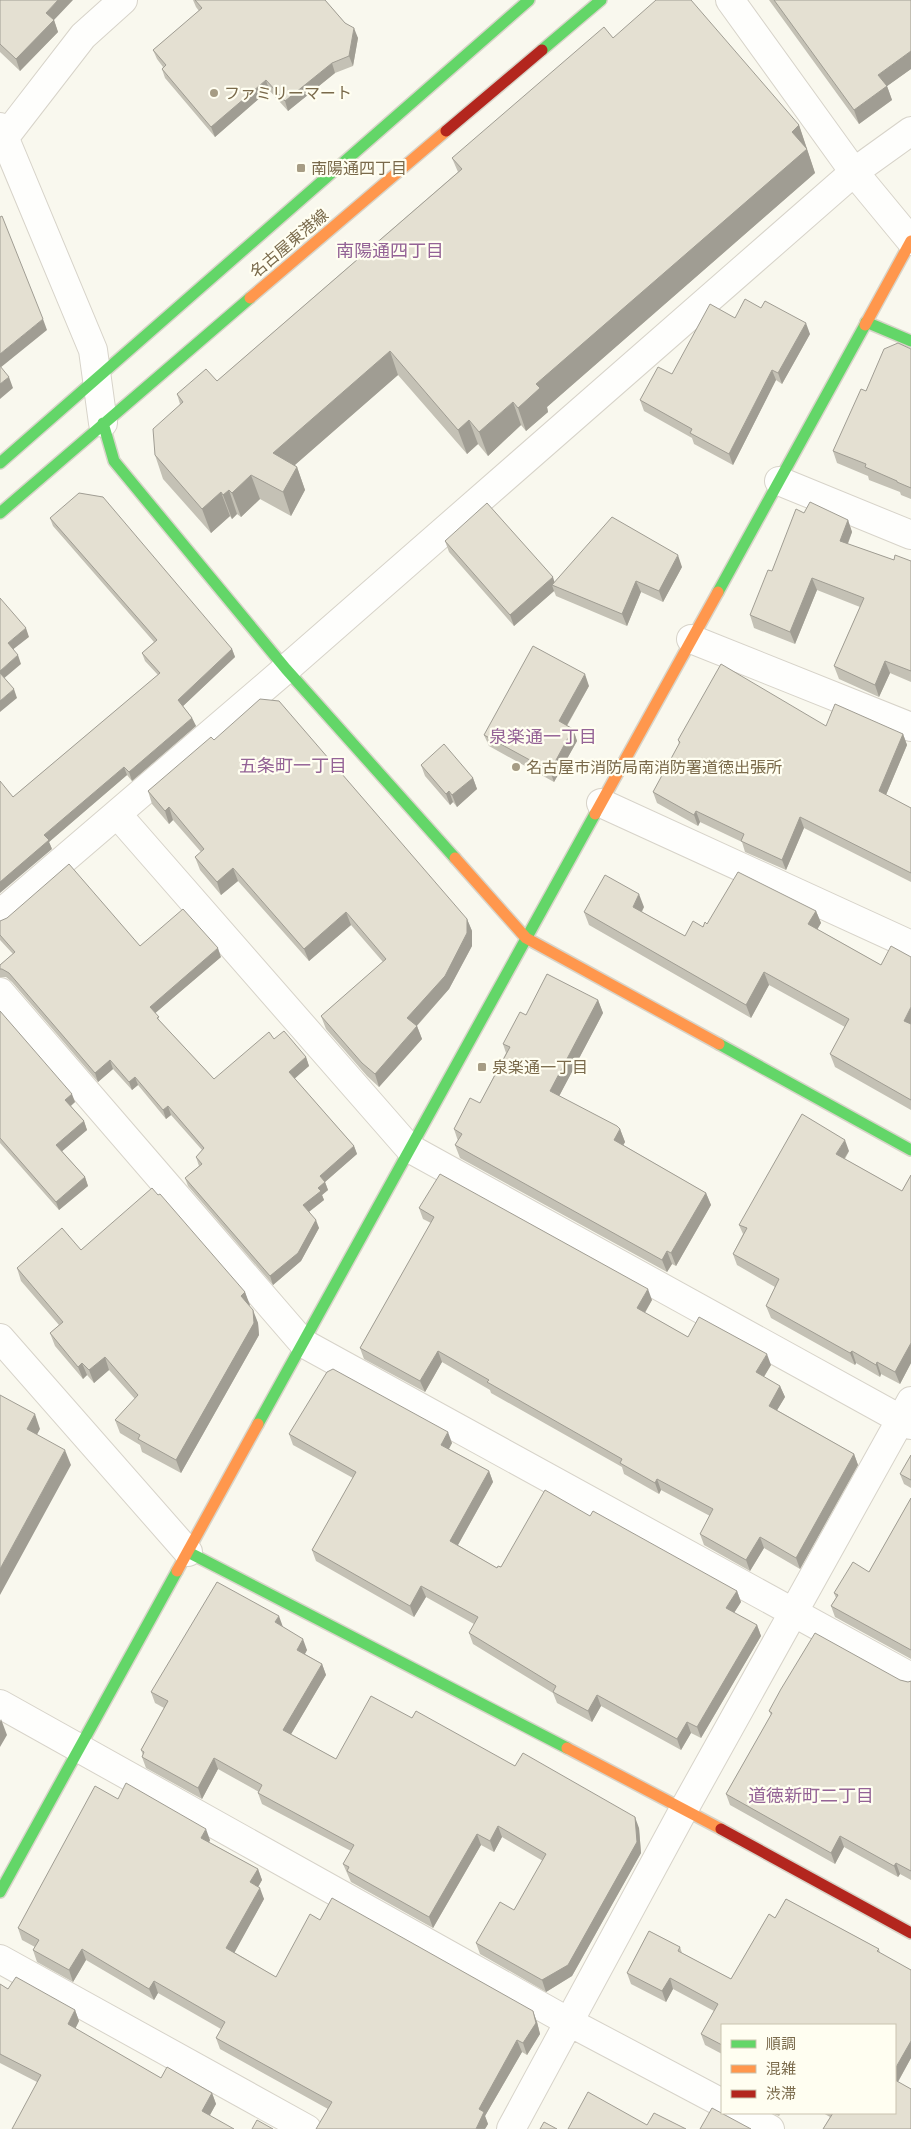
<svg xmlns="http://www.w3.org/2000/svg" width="911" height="2129" font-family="Arial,'Noto Sans JP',sans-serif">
	<rect width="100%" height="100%" fill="#f9f8ee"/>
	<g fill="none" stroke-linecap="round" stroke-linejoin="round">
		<defs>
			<path id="street" d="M730,0l124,172 57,69
				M0,127l93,223 10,73
				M5,137l78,-101 40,-36
				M779,481l132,54
				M691,639l220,88
				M601,803l310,142
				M117,814l292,334 502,277
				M0,914l286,-245 568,-497 57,-41
				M0,992l303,351 608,334
				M0,1338l188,214
				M0,1704l569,318 153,81
				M0,1959l307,170
				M740,2113l30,16
				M511,2129l173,-320 227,-408"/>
			<path id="fast" d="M542,50l59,-50
				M866,322l45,19
				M103,423l11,38 172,208 169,189
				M0,463l529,-463
				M0,513l250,-215
				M718,592l147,-267
				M719,1044l192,106
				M258,1424l337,-610
				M188,1552l379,196
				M0,1892l177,-321"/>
			<path id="slow" d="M250,298l196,-167
				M865,325l46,-84
				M595,814l123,-222
				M455,858l71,80 193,106
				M177,1571l81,-147
				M567,1748l154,81"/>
			<path id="jam" d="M446,131l96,-81
				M721,1829l190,104"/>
		</defs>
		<use href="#street" stroke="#d7d3c9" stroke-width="30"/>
		<use href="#fast" stroke="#d8d4c9" stroke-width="14"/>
		<use href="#slow" stroke="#d8d4c9" stroke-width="14"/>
		<use href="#jam" stroke="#d8d4c9" stroke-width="14"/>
		<use href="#street" stroke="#fefefc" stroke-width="28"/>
		<use href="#fast" stroke="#63d668" stroke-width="11"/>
		<use href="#slow" stroke="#ff974d" stroke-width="11"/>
		<use href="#jam" stroke="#b3261e" stroke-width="11"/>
	</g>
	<path fill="#c4c1b5" d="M0,0l54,20 4,12 -38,39 -20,-19z
		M193,0h132l33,38 -5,28 -18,7 -47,38 -19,-21 -54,47 -50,-59 -3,-9 1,-2 -6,-8 -4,-9 46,-39 -3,-4z
		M769,0h142v69l-24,17 5,14 -33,24z
		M613,38l186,87 16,48 -268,234 1,5 -22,19 -5,-6 -33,31 -10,-12 -11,10 -69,-79 -103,90 2,2 8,23 -14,26 -31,-17 -19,18 -4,-3 -5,5 -2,-3 -19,17 -48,-54 -8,-24 25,-51 -3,-10 40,-13 241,-209 -6,-14z
		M761,308l49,26 -28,50 -6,-4 -43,85 -39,-21 -2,-6 -48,-27 -4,-11 32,-26 63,-56z
		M911,349v150l-10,-4 -1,-3 -31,-12 -1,-4 -31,-13 -4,-12 33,-60z
		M804,513l44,7 4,12 -4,12 46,16 17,1v121l-21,-9 -11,24 -40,-18 -5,-13 26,-59 -43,-17 -22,54 -41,-16 -4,-13 22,-44z
		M50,518l182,131 3,8 -52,49 9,12 4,8 -64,55 -5,-6 -78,67 3,7 -39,-52 145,-122 -13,-14 -3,-8 12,-11 -101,-116z
		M445,541l109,41 128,-15 -19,35 -22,-10 -14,34 -71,-30 -2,-5 -40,35 -65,-74z
		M589,686l-22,40 6,3 4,12 -23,41 -65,-36 -5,-11z
		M826,726l77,8 4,11 -21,50 25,13v74l-107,-54 -18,42 -41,-18 -3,-10 -42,-20 -2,4 -41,-23 -4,-11 26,-48 -1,-4z
		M214,740l253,179 5,12v15l-23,43 -32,37 5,13 -43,48 -12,-11 -41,-47 -5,-13 62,-54 -32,-37 -42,36 -71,-80 -17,14 -21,-25 -5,-13 6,-5 -28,-32 -4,4 -17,-20 -4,-13z
		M421,765l52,13 4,11 -20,18 -4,-5 -3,3 -25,-29z
		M644,907l-2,5 43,24 22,-12 109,-13 5,12 -4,6 64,36 30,-8v153l-76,-43 -5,-13 15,-27 -76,-42 -18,33 -162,-93 -5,-13z
		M0,921l140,25 81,11 -66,56 5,8 54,58 60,-40 32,18 3,9 -15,12 60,68 3,8 -32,28 3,8 -6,5 2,5 -15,12 10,16 -18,33 -28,24 -85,-99 -3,-8 14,-12 -3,-9 6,-7 -31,-35 -5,4 -28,-34 -6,5 -19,-21 -15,13 -86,-100 -6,-5h-6v-12l13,-11 -13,-14z
		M598,1000l5,13 -44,83 61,33 5,13 -2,3 83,48 5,12 -35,61 -4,-2 -5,8 -207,-114 -5,-13 3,-4 -4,-12 26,-26 26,-50 -3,-9 23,-29z
		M0,1011l75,91 -4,4 13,15 3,9 -25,21 23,26 3,9 -29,24 -59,-67z
		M849,1151l-4,8 57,32 9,-16v188l-11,21 -19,-10 -1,3 -24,-14 -1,2 -84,-47 -5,-12 9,-19 -38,-22 -4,-11 10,-20 -4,-9z
		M419,1208l233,92 -7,13 43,24 83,28 -7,12 16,9 5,11 -8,13 77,44 4,11 -58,104 -36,-21 -14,23 -46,-26 -4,-11 10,-18 -49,-26 -2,4 -35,-20 -2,-7 -131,-74 -1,-3 -48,-28 -17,30 -61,-33 -4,-11 71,-125 -8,-4z
		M81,1250l164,42 4,13 9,18 1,12 -78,138 -39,-21 -2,-7 -20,-12 -5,-13 20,-21 -26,-29 -15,13 -7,-8 -4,4 -28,-33 -5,-13 9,-8 -38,-44 -4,-13z
		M289,1434l163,9 -3,6 40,22 4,11 -35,63 39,23 4,-1 89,-51 147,75 4,11 -7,11 23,12 4,11 -60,102 -10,-5 -10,17 -80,-44 -9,16 -35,-19 -4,-10 -80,-49 -4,-11 5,-9 -48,-27 -12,20 -98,-56 -4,-11 41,-72 -60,-33z
		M911,1455v33l-7,-4 -4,-10z
		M911,1498v161l-76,-42 -4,-11 5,-8 -2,-5 35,-21z
		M283,1627l24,23 -2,4 17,10 4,11 -35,59 45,25 76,-41 103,48 124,62 2,25 -69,123 -26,16 -66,-38 -4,-11 38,-33 29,-49 -41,-24 -8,15 -13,-7 -48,83 -82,-46 -8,-18 8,-13 -89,-47 -4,-11 1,-1 -41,-23 -16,30 -56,-31 -4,-11 1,-2 -2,-5 23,-42 -9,-5 -4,-11z
		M900,1680l8,2 3,-1v199l-11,-6 -2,3 -54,-30 -9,17 -105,-59 -4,-11 45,-79 -2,-4z
		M118,1799l92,41 -1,2 49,27 4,11 -4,7 6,12 -30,53 42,25 44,-57 217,102 3,12 -13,21 -5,-3 -37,64 3,8 -3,5h-169l12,-20 -108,-60 -4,-11 5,-9 -63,-36 -4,7 -68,-40 -13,22 -36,-20 -4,-12 2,-3 -13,-7 -4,-12z
		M786,1899l93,50 1,4 31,17v88l-13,24 13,7v40h-88l7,-12 -7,-4h72v-88h-173v29l-17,-9 -4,-11 13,-23 -41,-22 -7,13 -35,-18 -4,-11 22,-42 31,16 2,6 49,26 38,-65 6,4z
		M0,1984l8,5 67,21 4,11 -4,8 86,49 51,15 4,11 -6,11 -173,-33 -37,-19z
		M772,2113h9l-2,3z"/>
	<path fill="#a09d93" d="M58,0h15l-19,20 4,12 -38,39 -4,-12 30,-46z
		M354,28l4,10 -5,28 -4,-10z
		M911,51v18l-28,20 -5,-14z
		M332,63l3,10 -47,38 -3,-10z
		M266,80l3,10 -54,47 -4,-10z
		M887,86l5,14 -33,24 -5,-14z
		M799,125l16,48 -268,234 1,5 -22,19 -8,-23 18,-24z
		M43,319l4,11 -47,38v-14z
		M806,323l4,11 -28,50 -4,-11z
		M390,351l8,24 -117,102 -8,-24z
		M772,370l4,10 -43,85 -4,-11z
		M9,377l4,11 -13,11v-15z
		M513,402l8,23 -33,31 -9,-24z
		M469,420l9,24 -11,10 -9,-24z
		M297,467l8,23 -14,26 -8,-24z
		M251,475l9,24 -19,18 -9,-24z
		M229,490l8,24 -5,5 -9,-24z
		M221,492l9,24 -19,17 -9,-24z
		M848,520l4,12 -8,21 -4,-12z
		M678,555l4,12 -19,35 -4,-11z
		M553,577l3,10 -4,-2 2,6 -40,35 -4,-11z
		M812,578l5,12 -22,54 -5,-12z
		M636,581l5,11 -14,34 -5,-12z
		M26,628l3,9 -18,14 -3,-8z
		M232,649l3,8 -54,51 -3,-8z
		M18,655l3,9 -19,16 -2,-5v-4z
		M885,661l5,12 -11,24 -4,-12z
		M585,674l4,12 -26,46 -4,-11z
		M14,689l3,9 -17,14v-11z
		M192,718l4,8 -64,55 -3,-9z
		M573,729l4,12 -23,41 -4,-11z
		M903,734l4,11 -24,57 -4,-11z
		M124,767l3,8 -78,67 3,7 -52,44v-11l44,-47z
		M473,778l4,11 -20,18 -5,-12z
		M449,791l4,11 -3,3 -4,-11z
		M169,807l4,13 -4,4 -4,-13z
		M696,811l4,11 -2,4 -4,-11z
		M800,817l4,11 -18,42 -4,-10z
		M233,868l5,13 -17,14 -4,-13z
		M639,894l5,13 -7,12 -4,-12z
		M816,911l5,12 -8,14 -5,-13z
		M346,912l5,13 -42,36 -5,-12z
		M467,919l5,12v15l-23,43 -37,42 -5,-13z
		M218,948l3,9 -68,58 -3,-8z
		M764,972l5,13 -18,33 -5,-13z
		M598,1000l5,13 -48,91 -5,-13z
		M911,1007v22l-7,-8z
		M417,1026l5,13 -43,48 -4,-13z
		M306,1057l3,9 -17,15 -3,-9z
		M110,1060l3,9 -15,13 -3,-9z
		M135,1077l3,8 -6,5 -3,-8z
		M72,1094l3,8 -7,6 -3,-8z
		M168,1106l3,9 -5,4 -3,-9z
		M84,1121l3,9 -27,23 -4,-8z
		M620,1129l5,13 -6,11 -5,-13z
		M845,1140l4,11 -9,14 -4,-11z
		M354,1146l3,8 -32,28 3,8 -6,5 2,5 -18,14 -3,-9 15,-17 2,-12z
		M85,1177l3,9 -29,24 -3,-8z
		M706,1193l5,12 -35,61 -5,-13z
		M316,1220l3,8 -18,33 -28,24 -3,-9z
		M667,1251l5,13 -5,8 -5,-12z
		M648,1289l4,11 -11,19 -4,-11z
		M245,1292l5,13 -4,4 -5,-13z
		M253,1310l5,13 1,12 -78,138 -5,-13z
		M911,1343v20l-11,21 -5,-12z
		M438,1351l4,11 -17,30 -5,-11z
		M852,1351l4,12 -1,2 -5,-12z
		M767,1354l4,11 -11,18 -4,-11z
		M105,1357l4,13 -15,13 -5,-13z
		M877,1362l4,12 -1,3 -4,-12z
		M82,1363l5,12 -4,4 -5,-12z
		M780,1386l5,11 -12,20 -4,-11z
		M35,1414l5,15 -8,15 -5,-15z
		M448,1432l4,11 -7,13 -4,-11z
		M65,1450l6,15 -71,130v-26z
		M854,1454l4,11 -58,104 -4,-11z
		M489,1471l4,11 -39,70 -4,-11z
		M657,1479l4,11 -2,4 -4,-11z
		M760,1537l4,11 -14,23 -4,-11z
		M421,1586l5,11 -12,20 -4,-11z
		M737,1591l4,11 -11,17 -4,-11z
		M279,1616l4,11 -8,-5z
		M757,1625l4,11 -60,102 -4,-11z
		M303,1639l4,11 -6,11 -4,-11z
		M322,1664l4,11 -39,66 -4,-11z
		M597,1695l4,11 -9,16 -4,-11z
		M1,1719l6,16 -7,12v-25z
		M687,1722l4,11 -10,17 -4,-11z
		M214,1758l4,11 -16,30 -4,-11z
		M635,1817l4,11 2,25 -69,123 -26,16 -4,-12z
		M498,1826l4,11 -8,15 -4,-11z
		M206,1829l4,11 -4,9 -5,-11z
		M477,1834l4,11 -48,83 -4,-11z
		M840,1836l4,11 -9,17 -4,-11z
		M896,1863l4,11 -2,3 -4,-11z
		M258,1869l4,11 -8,14 -4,-12z
		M260,1888l4,11 -33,60 -5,-11z
		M82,1949l4,11 -13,22 -4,-12z
		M670,1978l3,11 -7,13 -4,-11z
		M154,1981l4,12 -4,7 -5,-11z
		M75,2010l4,11 -7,14 -4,-11z
		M533,2011l4,11 3,12 -13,21 -4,-12z
		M517,2040l5,12 -37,64 3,8 -3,5h-9l3,-20z
		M911,2041v17l-16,29v-18z
		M212,2093l4,11 -10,18 -4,-11z"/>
	<path fill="#e4e0d2" stroke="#a09d93" d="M0,0h58l-12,13 8,7 -38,39 -16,-15z
		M195,0h130l20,23 9,5 -5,28 -17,7 -47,38 -19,-21 -55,47 -49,-58 4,-4 -13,-15 49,-42z
		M656,0h35l108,125 -7,7 15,17 -271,235 4,4 -22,20 -5,-6 -34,30 -10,-12 -11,10 -68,-79 -117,102 24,14 -14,25 -32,-17 -19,18 -3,-3 -6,5 -2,-3 -19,17 -47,-54 -2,-26 30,-27 -6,-8 29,-25 11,12 245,-212 -10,-11 152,-131 9,11z
		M774,0h137v51l-33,24 9,11 -33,24z
		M2,216l41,103 -43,35v-137z
		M745,299l16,9 4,-7 41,22 -28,50 -6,-3 -43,84 -39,-21 2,-4 -52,-29 18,-33 14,7 38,-70 25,14z
		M898,343l13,6v139l-14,-6v-1l-32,-14 1,-3 -33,-13 28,-62 5,2 18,-42z
		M0,366l9,11 -9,7z
		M79,493l24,4 129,152 -54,51 14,18 -63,54 -5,-5 -80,68 5,5 -49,42v-101l13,16 147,-124 -18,-20 15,-13 -107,-122z
		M810,502l38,18 -8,21 54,19 1,-5 16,6v110l-26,-10 -10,24 -41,-19 30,-68 -52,-20 -22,54 -40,-17 18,-45 4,1 24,-62 8,4z
		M487,503l66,74 -43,38 -65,-74z
		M612,517l66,38 -19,36 -23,-10 -14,33 -70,-29z
		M0,598l26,30 -18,15 10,12 -18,16z
		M533,646l52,28 -26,47 14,8 -23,42 -66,-36z
		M721,664l105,62 9,-22 68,30 -24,57 32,17v65l-111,-56 -18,43 -41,-19 3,-7 -48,-23 -2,4 -41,-23 27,-50 -2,-2z
		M0,673l14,16 -14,12z
		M260,699l19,2 188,218v14l-22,43 -38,42 10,8 -42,48 -13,-11 -41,-47 65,-57 -40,-47 -42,37 -71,-81 -16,14 -22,-25 9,-8 -35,-42 -4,4 -17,-20 63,-54 3,3z
		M444,744l29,34 -21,17 -3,-4 -3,3 -25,-29z
		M69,864l71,82 43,-37 35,39 -68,59 9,10 -2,1 57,61 55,-47 5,7 10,-8 22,26 -17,15 65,74 -34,30 5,6 -7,6 3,3 -18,14 13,15 -18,33 -28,23 -85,-98 17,-14 -6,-7 8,-9 -36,-42 -5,4 -28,-33 -6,5 -19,-22 -15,13 -86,-100 -7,-4h-2v-4l15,-13 -15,-17v-14l7,-3z
		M738,872l78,39 -8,13 73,41 10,-19 20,11v50l-7,14 7,3v76l-81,-46 19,-35 -85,-47 -18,33 -162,-93 21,-37 34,19 -6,13 52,29 8,-15 10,6 2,-5 2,2z
		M547,974l51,26 -48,91 67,35 3,3 -6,11 92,53 -35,60 -4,-2 -5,9 -207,-115 7,-11 -8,-5 16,-31 10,5 30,-56 -7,-3 17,-32 6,3z
		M0,1011l72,83 -7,6 19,21 -28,24 29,32 -29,25 -56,-64z
		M802,1114l43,26 -9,14 66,37 9,-16v168l-16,29 -18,-10 -1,3 -24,-14 -2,2 -84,-47 13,-27 -46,-25 14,-26 -8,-3z
		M440,1174l208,115 -11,19 51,29 11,-20 68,37 -11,18 24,14 -11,20 85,48 -58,104 -36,-21 -14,23 -46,-26 13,-25 -56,-30 -2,4 -35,-20 2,-4 -135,-77 2,-2 -51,-29 -18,30 -60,-33 74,-131 -15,-9z
		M152,1188l6,7 2,-1 85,98 -4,4 12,14 1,13 -78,137 -38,-21 2,-4 -25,-15 23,-25 -33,-38 -16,13 -7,-7 -4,4 -28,-34 13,-11 -46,-54 45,-40 19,22z
		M333,1369l115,63 -7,13 48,26 -39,70 47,27 1,-2 3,1 44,-77 45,26 3,-5 144,80 -11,17 31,17 -60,102 -10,-5 -10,17 -80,-44 -9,16 -35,-19 3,-6 -87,-53 9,-16 -57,-31 -11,20 -98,-56 44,-78 -67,-38 38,-62z
		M0,1395l35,19 -8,15 38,21 -65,119z
		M911,1455v25l-11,-6z
		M911,1498v152l-80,-44 7,-11 -4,-2 19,-31 16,10z
		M217,1582l62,34 -4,6 28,17 -6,11 25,14 -39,66 53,29 35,-63 41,22 4,-7 99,55 8,-13 112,64 2,25 -69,123 -26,15 -66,-37 24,-41 14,8 32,-56 -48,-28 -8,15 -13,-7 -48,83 -82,-46 2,-4 -6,-3 11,-19 -96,-52 4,-8 -48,-27 -16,30 -56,-31 2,-5 -3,-2 27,-49 -17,-9z
		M815,1633l85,47 8,2 3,-1v190l-15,-8 -2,3 -54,-30 -9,17 -105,-59 46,-81 -3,-2 12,-22z
		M126,1783l80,46 -5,9 57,31 -8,13 10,6 -34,60 50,29 34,-63 10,6 12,-22 201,113 3,12 -13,20 -6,-3 -38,69 5,3 -8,17h-160l16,-27 -116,-64 9,-16 -71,-41 -5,8 -67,-40 -13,21 -36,-20 6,-10 -21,-12 77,-142 23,13z
		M786,1899l93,50 -2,2 34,19v71l-16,28v-44h-173v20l-21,-11 17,-30 -48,-26 -8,13 -35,-18 22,-42 31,16 -2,4 53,28 38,-65 6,4z
		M16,1977l59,33 -7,14 93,54 6,-11 45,26 -10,18 32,18h-222l29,-54 -41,-21v-70l8,5z
		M895,2080l16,9v40h-88l10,-16h62z
		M588,2092l59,33 7,-12 32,16h-118z
		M712,2108l39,21h-51z
		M257,2120l16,9h-21z
		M544,2122l13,7h-17z"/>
	<g fill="#a69c84" stroke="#fffef1" stroke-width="2">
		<circle cx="214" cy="93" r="5"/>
		<rect x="296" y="163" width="10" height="10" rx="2.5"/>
		<circle cx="516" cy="767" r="5"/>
		<rect x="477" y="1062" width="10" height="10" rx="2.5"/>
	</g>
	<g text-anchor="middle" stroke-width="4.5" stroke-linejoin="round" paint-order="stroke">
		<g font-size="16" fill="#7a6a4b" stroke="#fffef1" text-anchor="start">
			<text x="224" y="99">ファミリーマート</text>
			<text x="311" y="174">南陽通四丁目</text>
			<text x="526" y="773">名古屋市消防局南消防署道徳出張所</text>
			<text x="492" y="1073">泉楽通一丁目</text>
		</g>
		<g font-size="16" fill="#7a6a4b" stroke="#fffef1">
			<text transform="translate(289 243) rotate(-40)" y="6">名古屋東港線</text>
		</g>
		<g font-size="18" fill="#946396" stroke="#fffef1">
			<text x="390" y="257">南陽通四丁目</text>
			<text x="543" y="743">泉楽通一丁目</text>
			<text x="293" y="772">五条町一丁目</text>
			<text x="811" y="1802">道徳新町二丁目</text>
		</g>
	</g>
	<rect x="721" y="2024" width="175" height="90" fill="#fffef1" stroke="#cac3af"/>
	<rect x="731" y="2040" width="25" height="8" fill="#63d668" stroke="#cac3af"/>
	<text x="766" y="2049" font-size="15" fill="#7a6a4b">順調</text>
	<rect x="731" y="2065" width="25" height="8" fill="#ff974d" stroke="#cac3af"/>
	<text x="766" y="2074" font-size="15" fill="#7a6a4b">混雑</text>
	<rect x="731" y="2090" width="25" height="8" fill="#b3261e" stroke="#cac3af"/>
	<text x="766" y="2099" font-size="15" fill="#7a6a4b">渋滞</text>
</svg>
